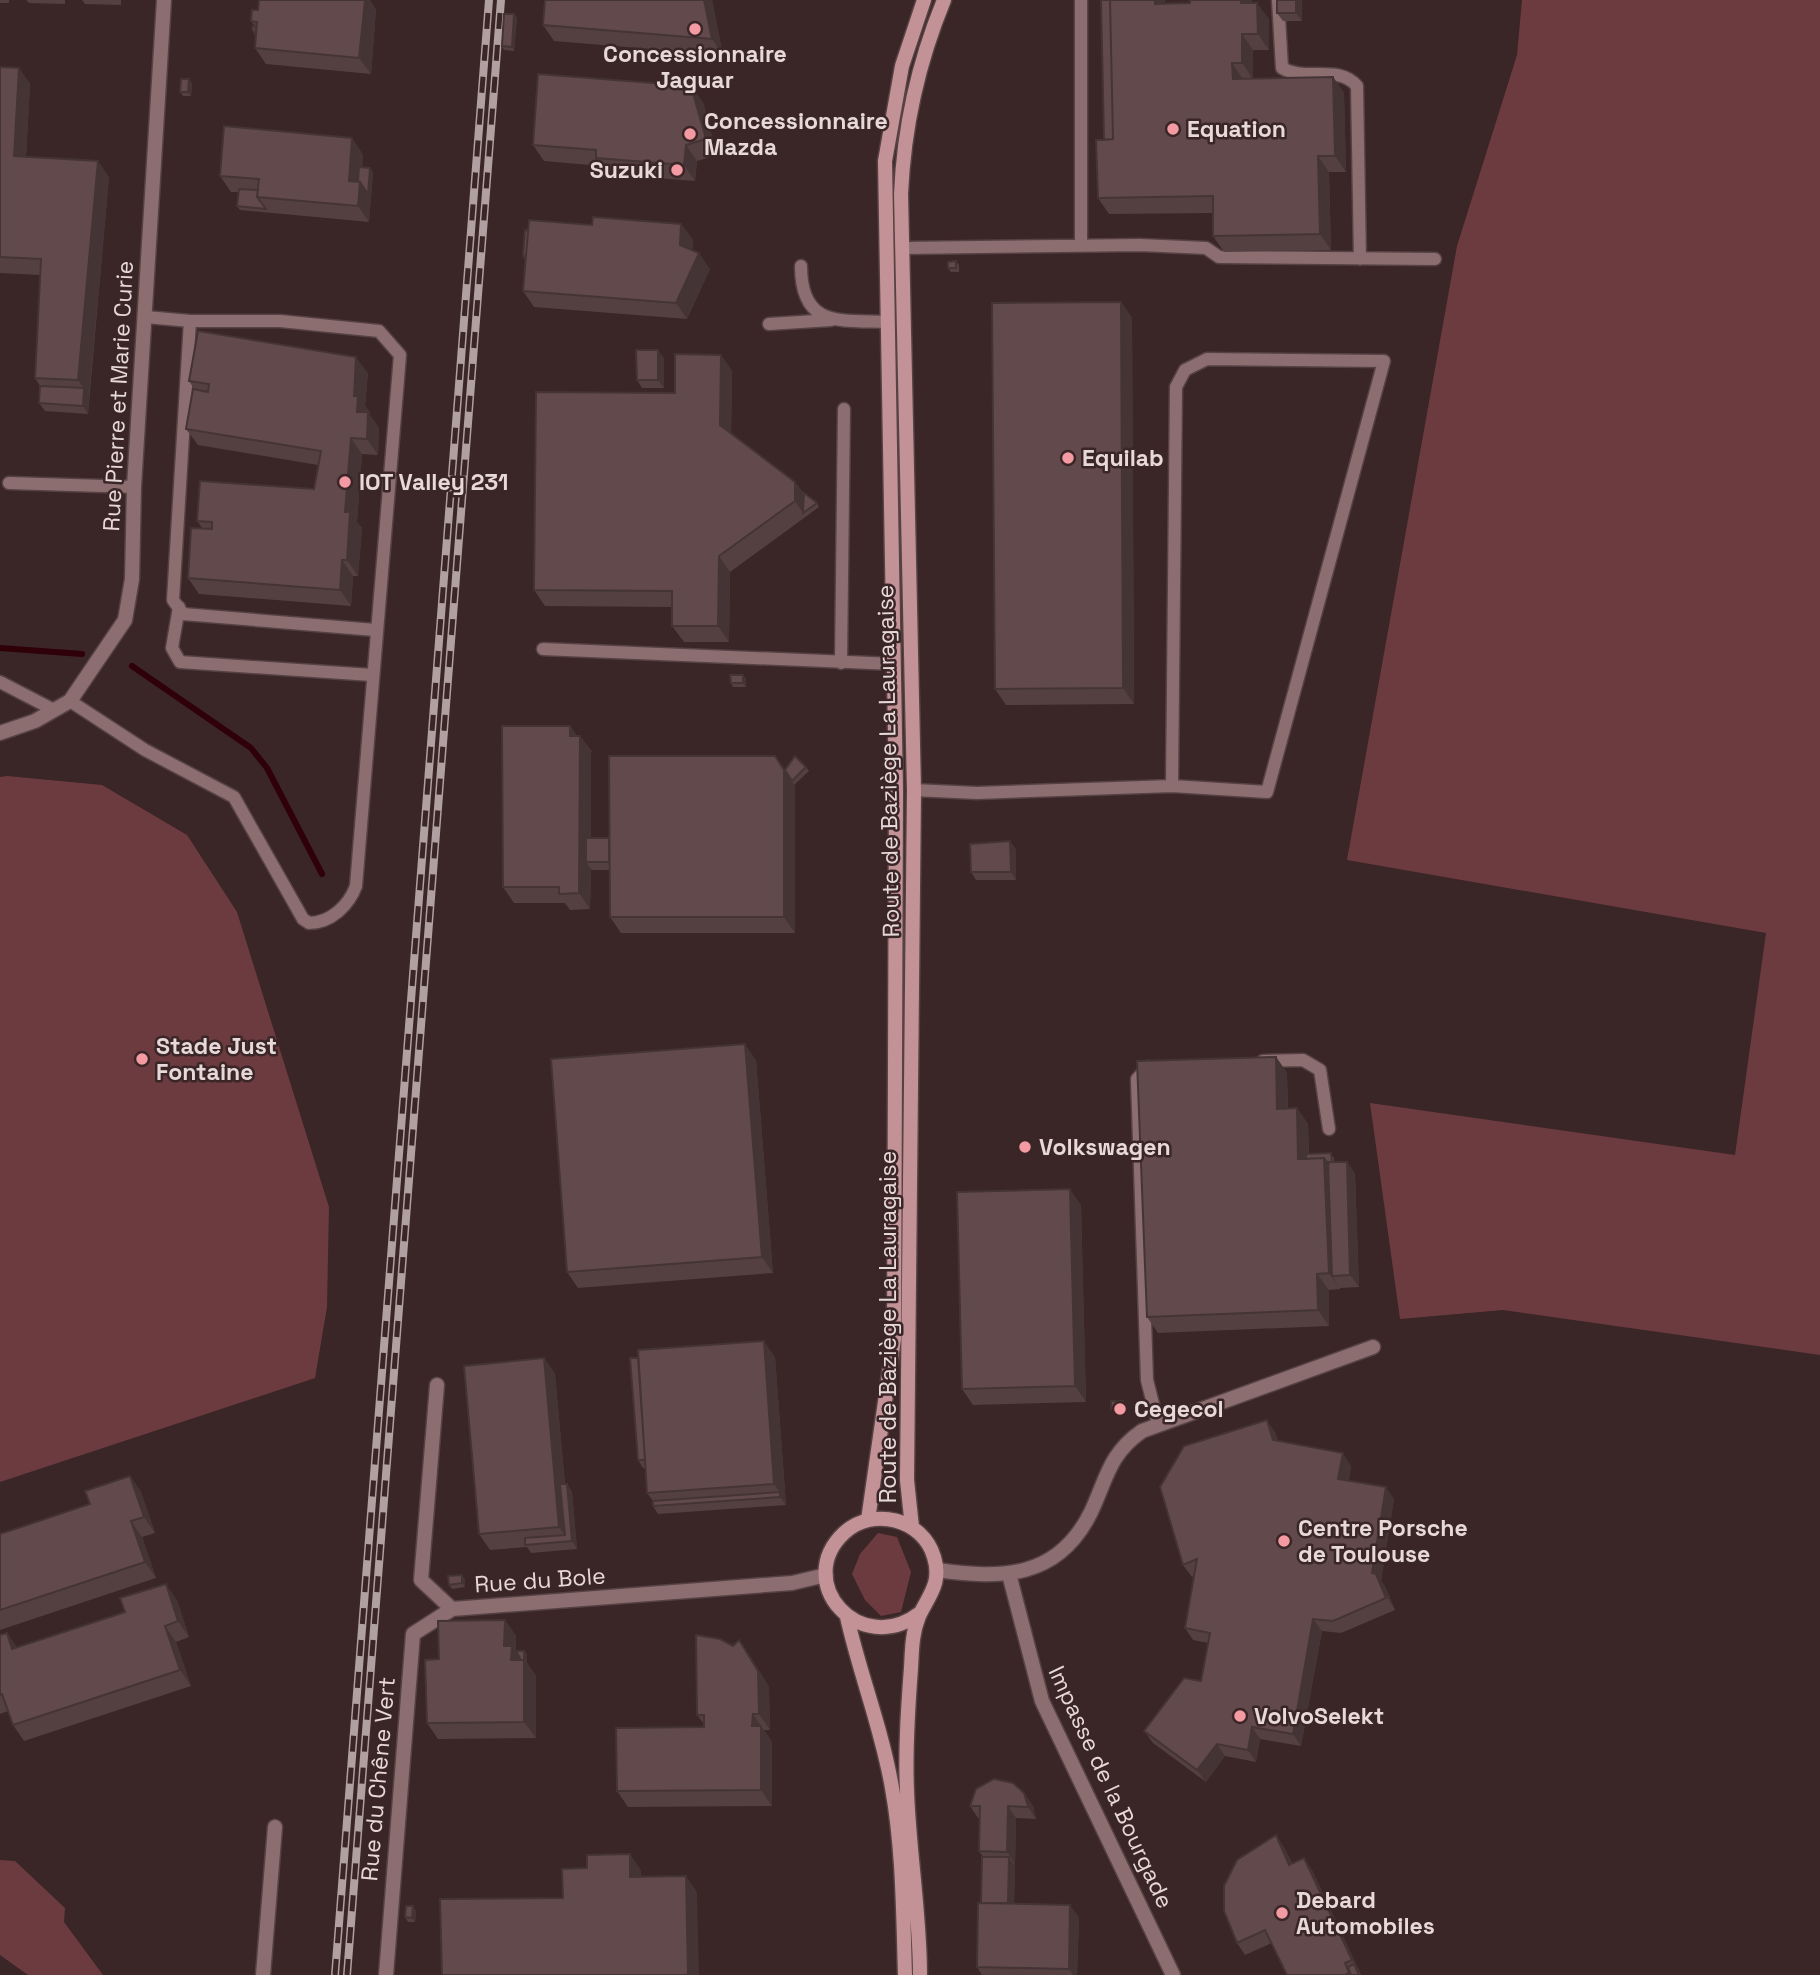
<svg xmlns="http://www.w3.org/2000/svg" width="1820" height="1975" font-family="'Space Grotesk',sans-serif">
	<rect width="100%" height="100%" fill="#3a2527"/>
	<path fill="#6c3b40" d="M1522,0h298v1355l-317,-45 -103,9 -30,-216 365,52 31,-222 -419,-73 110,-614 60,-191z
		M7,776l95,9 85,50 50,77 92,295 -2,100 -12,71 -315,104v-705z
		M878,1533l19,4 14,35 -10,40 -20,4 -16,-16 -13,-26 8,-20z
		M0,1860l15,1 50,47 -1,14 39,53h-75l-28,-20z"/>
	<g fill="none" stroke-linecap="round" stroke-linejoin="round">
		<path stroke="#2f0008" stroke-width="6" d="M0,648l82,6
			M132,666l119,82 16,20 55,106"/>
		<defs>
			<path id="service" d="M1278,0l4,68c24,14 56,-4 75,18l3,173
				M1081,245v-245
				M903,248l237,-3 66,3 13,9 216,2
				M801,266c0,62 39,54 87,56
				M190,321l-17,279 10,14 192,16
				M769,324l62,-4
				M9,483l125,4
				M179,607l-7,41 8,14 192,13
				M543,649l351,15
				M841,663l3,-254
				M0,682l54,28
				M70,701l75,49 89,47 69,122 6,4c22,0 40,-18 47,-37l44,-531 -21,-24 -99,-10h-90l-44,-4
				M914,790l63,3 195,-7 4,-399 9,-17 22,-11 177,2 -117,431 -95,-6
				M1263,1061l40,-1 17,10 9,59
				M1148,1067l-11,12 10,301 11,44"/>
			<path id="minor" d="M0,733l35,-12 35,-20 55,-81 7,-41 2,-92 30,-487
				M437,1385l-16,195 31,29 340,-26 34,-8
				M937,1570c65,9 121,9 154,-58 16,-34 18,-58 51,-81l231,-84
				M1009,1574l33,127 131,274
				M263,1975l12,-148
				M386,1975l27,-341 39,-25"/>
			<path id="secondary" d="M868,1520l26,-181 2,-548 -11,-630 17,-95 22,-66
				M912,1527l-5,-47 7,-690 -13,-596c3,-68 17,-131 43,-194
				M920,1613c-60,46 -128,-31 -76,-80 29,-27 79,-14 90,24 8,26 -5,38 -15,59 -7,17 -7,34 -8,52 -3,40 -6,82 -4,122 2,62 13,123 13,185
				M847,1617c13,58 35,112 45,171 11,60 11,125 13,187"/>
		</defs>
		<use href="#service" stroke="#564243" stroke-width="15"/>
		<use href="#minor" stroke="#564243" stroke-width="17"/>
		<use href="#secondary" stroke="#564243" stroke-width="17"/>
		<use href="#service" stroke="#8c6e70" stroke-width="12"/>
		<use href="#minor" stroke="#8c6e70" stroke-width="14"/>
		<use href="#secondary" stroke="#c29296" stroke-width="14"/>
		<defs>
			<path id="rail" d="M335,1975l154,-1975
				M347,1975l154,-1975"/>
		</defs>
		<use href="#rail" stroke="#b0a0a1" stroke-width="8"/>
		<use href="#rail" stroke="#3a2527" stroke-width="5" stroke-dasharray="16" stroke-linecap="butt"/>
	</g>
	<path fill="#544041" d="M0,0h9v3h-9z
		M26,0h39v4l-36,-1z
		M82,0h39v5l-36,-1z
		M259,0h111l6,10 -5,64 -105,-10 -11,-16 1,-12 -2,-11 -3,-4 7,-11z
		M545,0h167l11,55 -169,-14 -11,-16z
		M1101,0h64v4l25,-1v-3h62v3l17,16v31h-16v29l80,-2 11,16 2,79h-17l2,78 -107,2 -11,-16v-23l-104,1 -11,-16 6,-58z
		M1277,0h25v21h-19l-6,-8z
		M514,14l3,4 -3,33 -10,-1 -2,-4z
		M0,67l19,1 11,16 -4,73 83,20 -21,237 -43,-3 -6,-8 1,-17 -5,-8 5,-103 -40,-2z
		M192,83l-1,13h-8l-3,-4z
		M703,102l14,53 -20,6 -2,20 -88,-7 -6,-8 -57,-5 -11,-16z
		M363,154l-1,13 11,5 -4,50 -129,-12 -3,-4 2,-14h-8l-11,-16z
		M681,224l12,16 -1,10 18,19 -23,50 -153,-12 -11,-16 2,-31 -2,-4 69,-31z
		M956,261l3,4v7h-8l-3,-4z
		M1121,302l11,16 2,386 -128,1 -11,-16z
		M721,355l11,16 -1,63 64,48 9,12 13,9 2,4 -89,65 -1,70h-45l-12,-16v-19l-127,-1 -11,-16 141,-197z
		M664,358v30h-22l-5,-8z
		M368,373l-3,33 5,6 -1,2 10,14 -1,27 -16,-1 -5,68 5,6 -4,48h-5l-2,30 -152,-12 -11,-16 15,-49 -6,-8 117,-32 4,-24 -120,-20 -12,-16 9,-39 -6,-9z
		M743,675l3,4v8h-13l-2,-4z
		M570,726l7,10h3l12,16h-1v86h18l166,-82 10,14 21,-3 3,4 -15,14 1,148h-174l-11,-16 -1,-47h-17l-1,-1 -1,40 -20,1 -5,-7h-51l-11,-16z
		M1016,849v31h-40l-5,-8z
		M1276,1057l11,16 1,35h9l11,16 1,30 25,3v5h13l8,12 4,113 -19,1v1l-11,1v36l-171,7 -11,-16z
		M756,1060l17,213 -195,15 -11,-16z
		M1081,1205l5,197 -113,3 -11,-16z
		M775,1357l11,148 -128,9 -5,-8v-5l-6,-8 -2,-25h-2l-5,-8z
		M544,1358l11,16 10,110h2l5,8 5,57 -46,4 -4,-6 -37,3 -11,-16z
		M1123,1401l3,4v8h-12l-3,-4z
		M1275,1432l3,9 73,25 -2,14 45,19 -13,82 4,5 10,24 -54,23 -19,-2 -21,115 -41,-7 -4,23 -31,-6 -19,26 -53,-39 -9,-12 57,-50 7,-38 -15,-3 -8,-12 9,-52 -2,1 -9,-12z
		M130,1476l11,16 14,41 -13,4 14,41 -156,52v-96l90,-30z
		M465,1579v8l-13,2 -3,-4z
		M177,1600l12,37 -13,5 15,44 -167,55 -11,-16 -5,-14 -8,3v-79l7,-2 10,15z
		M505,1620l11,16v15h8l3,4v8l9,13v62l-98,1 -11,-16 12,-64z
		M750,1656l19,31 1,43h-6l8,12v64l-144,1 -11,-16 87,-64v-3l-7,-9z
		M1024,1793l9,13 3,13 -20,-1 -1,46h-1l1,2 -1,37 65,14 -2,58h-95l-5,-8 6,-110 -4,-6 1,-33h-2l-8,-12z
		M1284,1847l8,16 20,7 49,105h-74l-15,-32 -27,12 -8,-12z
		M413,1906l3,5 -1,11h-7l-3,-5z"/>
	<path fill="#453435" d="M365,0h5l6,10 -5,64 -12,-16z
		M704,0h8l11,55 -11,-16z
		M1155,0h10l1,20 -11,-16z
		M1241,0h11v19l-11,-16z
		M1296,0h6v21l-6,-8z
		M1257,3l12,16v31l-11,-16z
		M514,14l3,4 -3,33 -2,-4z
		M1242,34l11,16v29l-11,-16z
		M1232,63l11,16h-10z
		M19,68l11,16 -5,88 -11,-16z
		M1333,77l11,16 2,79 -11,-16z
		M189,79l3,4 -1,13 -3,-4z
		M691,86l12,16 14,53 -11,-16z
		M352,138l11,16 -2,29 9,-15 3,4 -4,50 -11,-16 -9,-25z
		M686,145l11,16 -2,20 -11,-16z
		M1318,156l11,16 2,78 -11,-16z
		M98,161l11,16 -20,219 -11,-16z
		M681,224l12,16 -2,21 -11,-16z
		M699,253l11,16 -23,50 -11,-16z
		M1121,302l11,16 2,386 -11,-16z
		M658,350l6,8v30l-6,-8z
		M721,355l11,16 -1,70 -11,-16z
		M356,357l12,16 -3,33 5,6 -1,2 10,14 -1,27 -11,-16 -10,-27 -3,-16z
		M84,388l5,8 -1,18 -5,-8z
		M351,438l11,16 -5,68 5,6 -4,48 -11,-16 -2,-48z
		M795,482l11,16 -3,15 -8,-12z
		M719,556l11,16 -1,70 -11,-16z
		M342,560l11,16 -2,30 -11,-16z
		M743,675l3,4v8l-3,-4z
		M570,726l10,14v-4l11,16v110h-5l5,7 -1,40 -11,-16z
		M775,756l20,30v147l-11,-16z
		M1010,841l6,8v31l-5,-8z
		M745,1044l11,16 17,213 -11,-16z
		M1276,1057l11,16 1,52 -11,-16z
		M1297,1108l11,16 1,47 -11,-12z
		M1324,1158l11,16 -3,102 8,13 -11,-16z
		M1347,1162l8,12 4,113 -9,-12z
		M1070,1189l11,16 5,197 -11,-16z
		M1317,1274l12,16v36l-11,-16z
		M764,1341l11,16 11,148 -6,-8v-5l-6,-8z
		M544,1358l11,16 15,167h-1l-10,-14z
		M1123,1401l3,4v8l-3,-4z
		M1267,1420l8,12 6,20 -8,-12z
		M1343,1453l8,13 -4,25 -9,-12z
		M130,1476l11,16 14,41 -11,-16z
		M567,1484l5,8 5,57 -5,-8z
		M1386,1487l8,12 -13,82 4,5 10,24 -23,-37z
		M131,1521l11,16 14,41 -11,-16z
		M462,1575l3,4v8l-3,-4z
		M166,1584l11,16 12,37 -11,-16z
		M1313,1619l9,12 -21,115 -8,-12z
		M505,1620l11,16v15l7,11 -12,-2 -7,-14z
		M165,1626l11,16 15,44 -11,-16z
		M7,1633l11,16h-6z
		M739,1640l30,47 1,43 -11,-16z
		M524,1651l3,4v8l9,13v62l-12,-16z
		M753,1714l19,28v64l-11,-16 -9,-64z
		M1252,1727l8,12 -4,23 -8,-12z
		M1217,1744l8,12 -19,26 -9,-12z
		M1024,1793l9,13 3,13 -8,-12z
		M1008,1806l8,12 -1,46 -8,-12z
		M1276,1835l8,12 14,30 -9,-12z
		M630,1854l11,16v23l-11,-16z
		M1009,1857l6,9 -1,49 -6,-8z
		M1304,1858l8,12 48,102 -8,-12z
		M686,1876l11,16 2,83h-11z
		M1070,1905l9,12 -2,58h-4l-4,-6z
		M413,1906l3,5 -1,11 -3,-4z"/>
	<path fill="#624a4c" stroke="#453435" stroke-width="2" d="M259,0h106l-6,58 -104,-10 2,-26 -6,-1 1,-11h6z
		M545,0h159l8,39 -169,-14z
		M1101,0h9l3,139 -9,1z
		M1110,0h45v4l35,-1v-3h51v3h16l1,31h-16v29h-10l1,16 100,-2 2,79h-17l2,78 -107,2v-40l-115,2 -2,-58 17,-1z
		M1277,0h19v13h-19z
		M504,14h10l-2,33 -10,-1z
		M254,25l2,4v7l-4,-8z
		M0,67l19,1 -5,88 84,5 -20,219 -43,-2 6,-119 -41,-2z
		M538,74l153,12 15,53 -20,6 -2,20 -88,-7v-8l-63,-5z
		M181,79h8l-1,13h-8z
		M224,126l128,12 -3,43 11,1 -2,24 -101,-9 2,-18 -39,-3z
		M359,167l11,1 -2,26 -8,-12 -2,-1z
		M239,189l19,1 -1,7 9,12 -29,-3z
		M593,217l88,7 -1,21 19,8 -23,50 -153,-12 6,-71 63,5z
		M525,230l3,1 -2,25h-3z
		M956,261v7h-8v-6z
		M1121,302l2,386 -128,1 -3,-386z
		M198,331l158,26 -2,39h4l-1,16h11l-1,27 -16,-1 -6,74h5l-3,48h-5l-2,30 -152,-12 3,-50 21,1v-7l-15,-1 3,-40 114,8 7,-38 -135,-22 7,-40 15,3 1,-8 -20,-3z
		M636,350h22v30h-21z
		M675,354l46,1 -1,70 75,57v19l-76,55 -1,70h-46v-35l-138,-1 2,-198 139,1z
		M40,386l44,2 -1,18 -44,-3z
		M804,493l13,10 -14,10z
		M730,675h13v8h-12z
		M502,726h68v10h10l-1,157 -20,1v-7h-56z
		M609,756h166l9,14v147h-174z
		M795,756l11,11 -14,14 -7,-11z
		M586,838h23v24h-23z
		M1010,841l1,31h-40l-1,-28z
		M745,1044l17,213 -195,15 -16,-213z
		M1276,1057l1,52 20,-1 1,51 26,-1 5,115 -12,1 1,36 -171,7 -10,-256z
		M1331,1153l1,9h-4l1,3 -5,-7 -18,1v-5z
		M1328,1162h19l3,113 -18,1z
		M1070,1189l5,197 -113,3 -5,-197z
		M764,1341l10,143 -127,9 -9,-143z
		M544,1358l15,169 -80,7 -15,-168z
		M630,1358h8l7,102h-7z
		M1111,1401h12v8h-12z
		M1267,1420l6,20 70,13 -5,26 48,8 -14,86 4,1 10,24 -53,23 -20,-2 -20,115 -41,-7 -4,23 -31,-6 -20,26 -53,-39 40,-53 17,3 9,-48 -25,-5 12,-69 -14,6 -23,-78 24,-41z
		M130,1476l14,41 -13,4 14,41 -145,48v-76l90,-30 -5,-13z
		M560,1484h7l5,57 -47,4v-7l40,-3z
		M780,1492v5l-127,9v-5z
		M462,1575v8l-13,2 -1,-9z
		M166,1584l12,37 -13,5 15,44 -167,55 -11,-31 -2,1v-60l7,-2 5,16 113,-37 -5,-14z
		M505,1620l-1,26h8l-1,14h13v62l-97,1 -2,-63 14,-1 -1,-38z
		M696,1635l24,4 13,7 6,-6 19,31 1,43h-6l-1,12h9v64l-144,1 -1,-63 88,-1v-12h-7z
		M516,1651h8v9h-4v-2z
		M994,1779l19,4 11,10 3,10 1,4 -20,-1 -1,46 -28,-1 1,-45h-10l6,-17z
		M1276,1835l13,30 15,-7 48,102 -7,3 4,10 -4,2h-58l-22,-45 -28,13 -13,-32v-25l13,-26z
		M630,1854v23l56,-1 2,99h-246l-2,-76 123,-1 -1,-29 25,-1v-13z
		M982,1857h27l-1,46h-27z
		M978,1903l92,2 -1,64 -92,-2z
		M406,1906h7l-1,12 -7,-1z
		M1354,1964l5,11h-8l-3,-8z"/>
	<g fill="#f49aa3" stroke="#3a2527" stroke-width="2.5">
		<circle cx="695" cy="29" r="7"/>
		<circle cx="1173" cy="129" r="7"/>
		<circle cx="690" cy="134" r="7"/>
		<circle cx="677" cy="170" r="7"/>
		<circle cx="1068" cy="458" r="7"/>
		<circle cx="345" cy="482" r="7"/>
		<circle cx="142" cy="1059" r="7"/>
		<circle cx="1025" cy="1147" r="7"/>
		<circle cx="1120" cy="1409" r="7"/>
		<circle cx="1284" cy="1541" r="7"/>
		<circle cx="1240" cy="1716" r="7"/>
		<circle cx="1282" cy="1913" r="7"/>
	</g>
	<g text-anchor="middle" stroke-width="5" stroke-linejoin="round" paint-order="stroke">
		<g font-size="23" font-weight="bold" fill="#e7d8d9" stroke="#3a2527" text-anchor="start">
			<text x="695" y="62" text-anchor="middle">Concessionnaire<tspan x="695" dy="26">Jaguar</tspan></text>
			<text x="704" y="129">Concessionnaire<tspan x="704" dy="26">Mazda</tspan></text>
			<text x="1187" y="137">Equation</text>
			<text x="663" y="178" text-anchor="end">Suzuki</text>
			<text x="1082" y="466">Equilab</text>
			<text x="359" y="490">IOT Valley 231</text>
			<text x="156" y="1054">Stade Just<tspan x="156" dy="26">Fontaine</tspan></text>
			<text x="1039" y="1155">Volkswagen</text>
			<text x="1134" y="1417">Cegecol</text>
			<text x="1298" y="1536">Centre Porsche<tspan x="1298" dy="26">de Toulouse</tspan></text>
			<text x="1254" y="1724">VolvoSelekt</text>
			<text x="1296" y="1908">Debard<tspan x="1296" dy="26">Automobiles</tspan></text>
		</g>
		<g font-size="23" fill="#e7d8d9" stroke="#3a2527">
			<text transform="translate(118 396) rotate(-87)" y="8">Rue Pierre et Marie Curie</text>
			<text transform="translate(888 761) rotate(-91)" y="8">Route de Baziège La Lauragaise</text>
			<text transform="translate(888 1327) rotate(-90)" y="8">Route de Baziège La Lauragaise</text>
			<text transform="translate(540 1580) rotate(-4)" y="8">Rue du Bole</text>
			<text transform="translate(378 1779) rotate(-85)" y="8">Rue du Chêne Vert</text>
			<text transform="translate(1111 1787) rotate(65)" y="8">Impasse de la Bourgade</text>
		</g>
	</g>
</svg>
